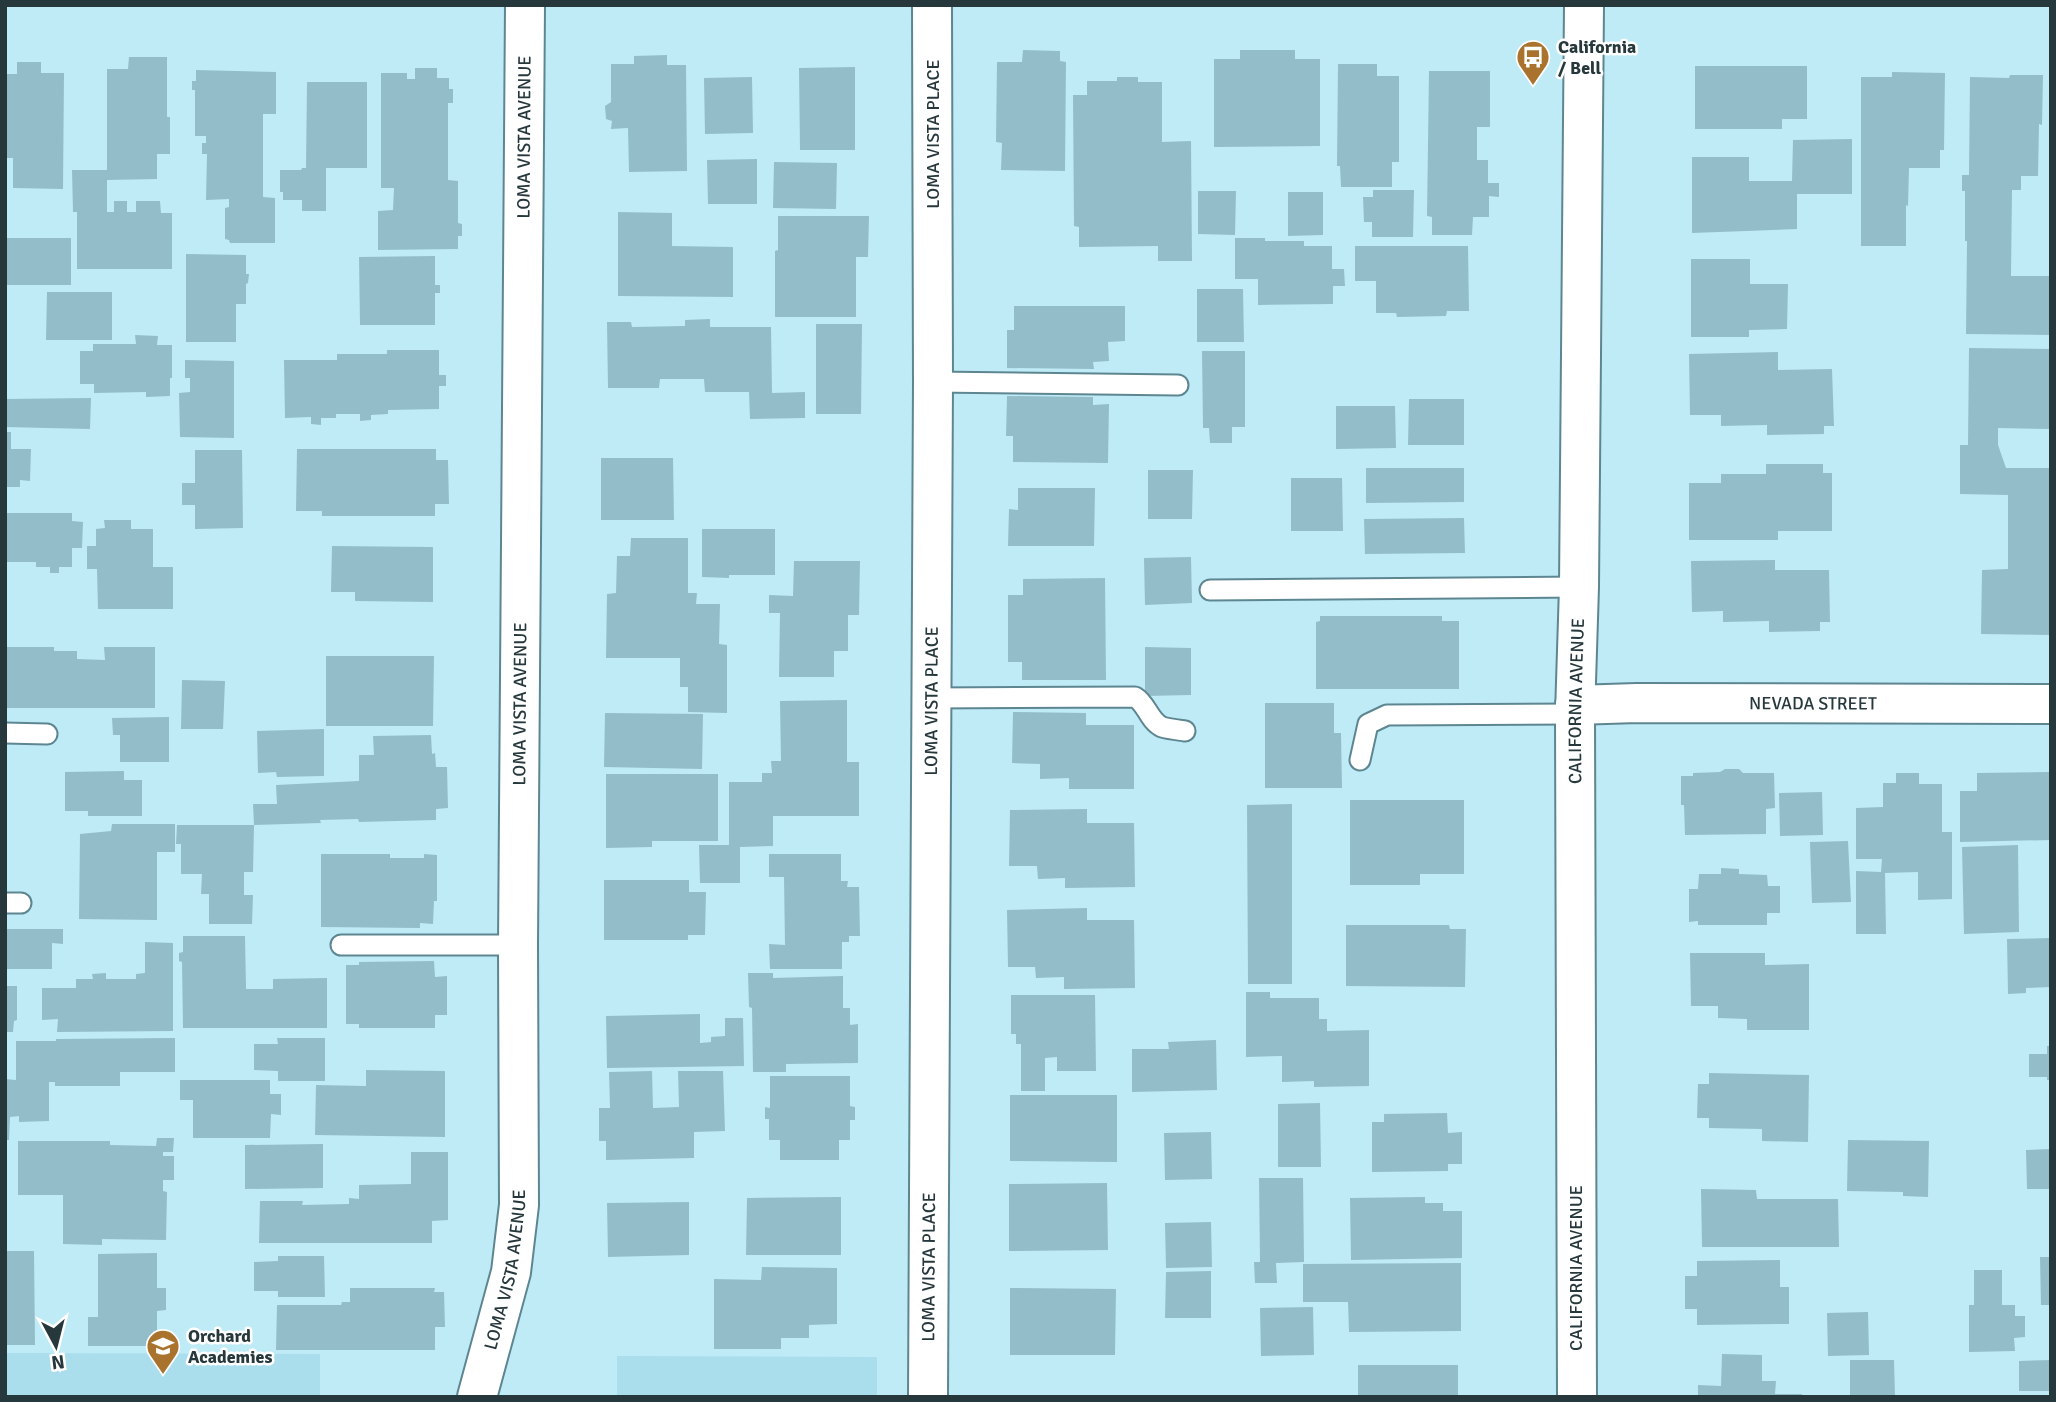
<svg xmlns="http://www.w3.org/2000/svg" width="2056" height="1402" font-family="Signika,sans-serif">
	<rect width="100%" height="100%" fill="#bfebf7"/>
	<path fill="#aadeec" d="M5,1353l315,1v43h-315z
		M617,1356l260,1v40h-260z"/>
	<path fill="#93bdc9" d="M1023,50l37,1v10l6,1 -1,109 -64,-1 1,-27 -6,-1 1,-80h25z
		M1240,50h55v9h25v87l-106,1v-88h26z
		M667,55v10h19l1,106 -58,1 -1,-44 -17,1 1,-8 -6,-2 -1,-13 6,-4v-38h23v-8z
		M129,57h38v60h3v37h-13v25l-50,1v32h7v-11h13v11h9v-11h24l1,12h11v56h-95v-57h-4l-1,-42h35v-101h21z
		M17,62h24v11h23l-1,116 -50,-1v-30h-8v-84h12z
		M1338,64h39v12h22v86h-7v25h-51l-1,-21h-3z
		M1695,66h112v53h-25v10h-87z
		M855,67v83h-55l-1,-82z
		M415,68h22v10h12v11h4v14h-5v77l10,1v42l4,1v12h-4v13l-80,1v-39l15,-1 1,-22h-13v-115h26v6h8z
		M196,70l80,2v42h-13v83l12,1v45h-45l-1,-3 -4,-1v-31l4,-1v-8l-23,1 1,-46h-5v-11h4v-7h-11v-46h-3v-9h4z
		M1429,71h61v56h-13v33h11v23h11v14l-10,-1v21h-16l-1,18h-40v-18l-5,-1z
		M1892,72l53,1 -1,77h-4v18h-31l-1,38 -2,-1v41h-45v-169h31z
		M2010,75h33l-1,50 -3,-1 -1,52h-17v14h-9l-1,86h40v59l-85,-1 1,-93h-2v-50h-3v-16h7l1,-98 39,1z
		M752,77l1,56 -48,1 -1,-56z
		M1117,77h21v5h24v60l29,-1 1,120h-34v-15l-79,1v-20l-5,-1 -1,-131h14v-14h30z
		M307,82h60v86h-41v43h-24v-11h-19v-8h-3v-22h21l1,-2h4z
		M1852,139v55h-55v35l-105,4v-76h57v24h43l1,-41z
		M757,159v45h-49l-1,-44z
		M774,162l63,1 -1,46 -63,-1z
		M1373,190h41l-1,47h-41v-15h-8l-1,-25h10z
		M1198,191h38l-1,44 -37,-1z
		M1288,192h35v43l-35,1z
		M618,212l54,1v33l61,1v50l-115,-1z
		M778,216h91l-1,41h-12v60h-81v-66l3,-1z
		M5,238h66v47h-66z
		M1235,238h30v3h39v5h28v23h12l1,17h-12v18l-75,1v-26h-23z
		M1355,246h113l1,65h-22l-1,5 -49,1 -1,-4h-20v-32h-21z
		M186,254l60,1v19h3l-1,9 -2,1v20h-10v38h-50z
		M435,256v29h5v8h-5v32h-75l-1,-68z
		M1691,259h59v25h38l-1,45 -38,1v7h-58z
		M1197,289h46l1,53h-47z
		M47,292h65v48h-66z
		M1014,306h111v35l-17,1 1,19 -16,1 1,7 -87,-1v-38h7z
		M710,319v8h61l1,66 33,-1v26l-55,1 -1,-27h-44l-1,-13h-44l-1,9h-51l-1,-66h24l1,5 53,-1v-6z
		M816,324h46l-1,90h-45z
		M135,335l23,1 -1,9h15v33h-2v18l-24,1v-5l-52,1v-9h-14v-33h13v-7h43z
		M1969,348l82,1v80l-53,-1v17l8,23h45v167l-70,-1 1,-64 26,-1v-74l-48,-1v-49h8z
		M387,350h52v25h7v11h-7v23l-51,1v4l-17,1v5l-11,1v-7h-24v4h-15v7l-10,-1v-7l-26,1 -1,-58h53v-6h50z
		M1202,351h43v76h-13v16h-22l-1,-15h-6z
		M1778,352v18l54,-1 2,57h-10v8l-57,1v-10l-46,1v-11h-31l-1,-61z
		M185,360l49,1v77l-54,-1 -1,-44 11,-1v-14h-5z
		M1007,396l86,1v8l16,-1 -1,59 -95,-1v-26h-7z
		M91,398l-1,31 -85,-2v-28z
		M1409,399h55v46h-56z
		M1336,406h59l1,42 -60,1z
		M5,432h6v17h20l-1,32 -10,-1v7h-15z
		M297,449h139v11h12l1,44h-14v12h-113v-5h-26z
		M195,450h47l1,78 -48,1v-24h-13v-22h13z
		M601,458h72l1,62h-73z
		M1766,464h57v9h9v58h-54v9h-89v-57h32v-9h45z
		M1366,468h98v34l-98,1z
		M1148,470h45l-1,49h-44z
		M1291,478h51l1,53h-52z
		M1018,488h77l-1,58h-86l1,-37 9,1z
		M5,513h67v8l11,1 -1,26h-10v19h-13v6h-9v-6h-14v-5h-31z
		M1464,518l1,35 -100,1 -1,-35z
		M104,520h27v9h22v38h20v42h-75l-1,-40h-10v-23h9v-17l9,-1z
		M702,529h73v46h-46v3l-27,-1z
		M631,538h57v55h9l-1,11h24l-1,40 8,1v68l-39,-1v-25h-8v-29h-74l1,-64 9,-1 1,-37h13z
		M332,546l101,1v55l-78,-1v-9h-24z
		M1191,557l1,46 -47,2 -1,-47z
		M1775,560v10h54l1,52h-10v9l-51,1v-11l-46,1v-11l-31,1 -1,-51z
		M794,561h66l-1,54h-11v36h-14v26h-55l1,-64h-11v-18l24,1z
		M1105,578l1,102h-84v-18h-14v-67h15v-16z
		M1320,616h122v5h17v68h-143v-67l4,-1z
		M5,647h49v4h23v8l28,1 -1,-13h51v61h-150z
		M1145,647l46,1v47l-46,1z
		M326,656h108l-1,70h-107z
		M182,680l43,1 -2,48h-42z
		M847,700v62h12v54h-86v30l-33,1v36h-40l-1,-38h30v-63h33v-9h10l-1,-12h10l-1,-60z
		M1265,703h69v30h7l1,55h-77z
		M1013,712l73,1v12h48v64h-65v-11l-29,1v-15l-28,-1z
		M605,713l98,1 -1,55 -98,-2z
		M169,717v45h-49v-27h-7l-1,-17z
		M324,729v47l-47,1 -1,-5 -18,1 -1,-42z
		M431,735l1,19 3,-1 1,14h11l1,41 -12,1v11l-77,2 -1,-3 -38,1 1,3 -67,2 -1,-21h24l-1,-19 83,-4v-26h15l-1,-19z
		M1725,769h14l4,4h31l1,35 -9,1v25l-81,1 -1,-30h-3v-29h12v-3l27,-1z
		M124,771v9h18v36h-54v-5h-23v-39z
		M2051,772v68l-91,2v-51h17v-18z
		M1896,773h23v11h23v48h10v67l-34,1v-28l-33,1 1,61h-30v-63l25,1 1,-13h-26v-51l27,-1v-24h13z
		M606,774h112v67h-66v6l-46,1z
		M1822,792l1,43 -43,1 -1,-43z
		M1350,800h114v74h-44v11h-70z
		M1292,804v180h-44l-1,-179z
		M1087,809v14h47l1,64 -70,1v-10l-27,1 -1,-13h-28l1,-56z
		M112,824h63v28h-18v68l-78,-1 1,-85 31,-3z
		M177,825h77l-1,47h-9v23h9l-1,29h-43v-30h-8l1,-20h-21v-30h-5z
		M1848,841l3,61 -39,1 -2,-61z
		M2018,845l1,87 -55,2 -2,-87z
		M321,854h69v4h34v-4l13,1v46h-3l-1,23 -13,-1v5l-99,-1z
		M769,854h72v27h7l-1,6h12l1,49h-11v6h-7v27h-72l-1,-25 16,1 -1,-68h-15z
		M1721,868l18,1v5l28,1 1,11h12v27h-13v12h-69v-4l-9,1v-33h9l1,-15h22z
		M604,880h85v12h17l-1,43h-17v5h-84z
		M1087,908v12h47l1,68 -71,1v-12l-28,1 -1,-11h-27l-1,-57z
		M1346,925h103l1,4h16l-1,58 -119,-1z
		M5,929h58v15l-11,-1v26h-47z
		M183,936h62l1,53h27v-10l54,-1v50h-144l-1,-66 -3,-1v-8l4,-1z
		M2051,938v49l-25,1v5l-18,1 -1,-55z
		M145,942l28,1v88l-116,1 1,-13 -16,1v-32h34v-9h17l-1,-5 14,-1v6h30v-5l9,-1z
		M1690,953h75v12l44,-1v66h-62v-11l-29,-1v-12h-27z
		M434,961l1,16 12,-1v39h-12v13h-76v-4h-13v-59h13v-3z
		M748,973h25v5l70,-2v32h7v17l8,-1v39l-72,1v8h-33l-1,-64 -3,-1z
		M5,986h12v34l-3,1 -1,11h-8z
		M1246,992h24v6h49v21h8v12l42,-1v56l-55,1v-6l-32,1v-26l-36,1z
		M1011,995h84l1,76h-39v-14l-12,1v33h-24v-47h-5v-10h-5z
		M700,1014v29l11,-1v-5l14,-1v-18h18l1,48 -137,2 -1,-52z
		M175,1038v34h-55v14h-65v-4h-6v39l-30,1v-6l-9,1 -1,23h-4v-61l11,1v-39h40v-2z
		M277,1038h48v43h-47v-10l-24,-1v-26h24z
		M1216,1040l1,50 -85,2v-43h37l-1,-7z
		M2047,1046h4v34h-4v-3h-18v-23h18z
		M366,1070l79,1v66l-130,-2 1,-50 50,1z
		M652,1071l1,37 26,-1 -1,-36h45l2,60 -31,1v26l-88,2v-19h-7v-33h11l-1,-36z
		M1709,1073l100,2 -1,67 -46,-1v-12l-53,-1v-10h-12l1,-34h11z
		M770,1076h80v30l5,1v13h-5v20h-11v20h-59v-20h-11v-21h-4v-12l5,1z
		M180,1080h90v14h11v21l-10,-1 -1,24h-77v-38h-13z
		M1010,1095h107v67l-107,-1z
		M1320,1103l1,64h-43v-63z
		M1447,1113l1,20 14,-1v32h-14v7l-76,1v-50h12v-8z
		M1211,1132l1,47 -47,1 -1,-47z
		M157,1138h17l-1,14h-10v4h11v24h-11v11l4,1 -1,48 -64,-1v6l-39,-1v-49h-45v-54h92v4l46,1z
		M1848,1140l81,1 -1,56 -25,-1v-4l-56,-1z
		M323,1144v44l-78,1v-44z
		M2051,1149v40h-24l-1,-39z
		M411,1152h37v68l-16,1v22h-173l1,-42h43l-1,4 47,-1v-6l10,1v-14l52,-1z
		M1259,1178h44l1,84 -28,1 1,20h-22l-1,-21h6z
		M1107,1183l1,67 -99,1v-67z
		M1701,1189l55,1 1,9h81l1,48h-137z
		M841,1197v58h-95l1,-57z
		M1425,1197v6h18v8h19v47l-111,2 -1,-62z
		M689,1202v53l-81,2 -1,-54z
		M1211,1222l1,45 -46,1 -1,-45z
		M5,1251h29l1,94h-30z
		M157,1253v35h9v22l-9,1v35h-69v-29h10v-63z
		M278,1256h46l1,41h-47v-6h-24v-29l24,-1z
		M2040,1257h11v48h-10z
		M1780,1260v27h9v37l-92,1v-16h-12v-33h12v-15z
		M1461,1263v68l-112,1 -1,-30h-45v-38z
		M762,1267l75,1v56l-28,1v13h-28v11h-67v-70l47,1z
		M1974,1270h28v35h13v11h10v21l-11,1 1,13 -46,1v-47h5z
		M1211,1271v47h-46l1,-46z
		M350,1288h85l-1,4h10l1,35h-10v23h-159l1,-45h64l1,-3h8z
		M1010,1288l106,1 -1,66h-105z
		M1313,1307l1,48 -53,1 -1,-48z
		M1868,1312l1,43 -41,1 -1,-43z
		M1722,1354l40,1v26h14l-1,13h27v3h-104v-12l23,1z
		M1850,1360h44l1,37h-45z
		M2051,1360v31h-32v-30z
		M1358,1365h100v32h-100z"/>
	<g fill="none" stroke-linecap="round" stroke-linejoin="round">
		<defs>
			<path id="lane" d="M933,382l245,3
				M1210,590l369,-3
				M931,698l204,-1c12,7 14,24 27,30 7,2 16,3 23,4
				M5,733l42,1
				M1360,760l8,-36 19,-9 188,-1
				M5,903h16
				M341,945h177"/>
			<g id="street">
				<path id="s1" d="M1575,705l62,-2 414,1"/>
				<path id="s2" d="M477,1397l34,-125 8,-67 -1,-260 7,-940"/>
				<path id="s3" d="M928,1397l5,-1015 -1,-377"/>
			</g>
			<g id="secondary">
				<path id="s4" d="M1577,1397l-2,-683 4,-127 5,-582"/>
			</g>
		</defs>
		<use href="#lane" stroke="#5d8691" stroke-width="23"/>
		<use href="#street" stroke="#5d8691" stroke-width="42"/>
		<use href="#secondary" stroke="#5d8691" stroke-width="42"/>
		<use href="#lane" stroke="#fff" stroke-width="19"/>
		<use href="#street" stroke="#fff" stroke-width="38"/>
		<use href="#secondary" stroke="#fff" stroke-width="38"/>
	</g>
	<defs>
		<symbol id="bus-pin" viewBox="-11 -11 22 30"><path d="M0 17L-7.5 6A9.5 9.5 0 1 1 7.5 6Z" fill="#a9732e" stroke="#fff"/><path d="M-5-6H5V4H4V6H2V4H-2V6H-4V4H-5ZM-3.5-4V0h7V-4ZM-3.5 1.2v1.5H-2V1.2ZM2 1.2v1.5H3.5V1.2Z" fill="#fff"/></symbol>
		<symbol id="school-pin" viewBox="-11 -11 22 30"><path d="M0 17L-7.5 6A9.5 9.5 0 1 1 7.5 6Z" fill="#a9732e" stroke="#fff"/><path d="M0-5L7-2L0 1L-7-2ZM-4 1L0 2.5L4 1V4Q0 6-4 4Z" fill="#fff"/></symbol>
	</defs>
	<g fill-rule="evenodd">
		<use href="#bus-pin" x="1514" y="38" width="38" height="52"/>
		<use href="#school-pin" x="144" y="1327" width="38" height="52"/>
	</g>
	<g text-anchor="middle" stroke-width="5" stroke-linejoin="round" paint-order="stroke">
		<g font-size="18" font-weight="bold" fill="#26383c" stroke="#fff" text-anchor="start">
			<text x="1558" y="53">California<tspan x="1558" dy="21">/ Bell</tspan></text>
			<text x="188" y="1342">Orchard<tspan x="188" dy="21">Academies</tspan></text>
		</g>
		<g font-size="18" fill="#26383c" stroke="#fff">
			<text transform="translate(933 134) rotate(-90)" y="6">LOMA VISTA PLACE</text>
			<text dy="6" stroke="none"><textPath href="#s2" startOffset="1265">LOMA VISTA AVENUE</textPath></text>
			<text dy="6" stroke="none"><textPath href="#s3" startOffset="696">LOMA VISTA PLACE</textPath></text>
			<text dy="6" stroke="none"><textPath href="#s4" startOffset="696">CALIFORNIA AVENUE</textPath></text>
			<text dy="6" stroke="none"><textPath href="#s2" startOffset="698">LOMA VISTA AVENUE</textPath></text>
			<text dy="6" stroke="none"><textPath href="#s1" startOffset="238">NEVADA STREET</textPath></text>
			<text dy="6" stroke="none"><textPath href="#s3" startOffset="130">LOMA VISTA PLACE</textPath></text>
			<text transform="translate(1576 1268) rotate(-90)" y="6">CALIFORNIA AVENUE</text>
			<text dy="6" stroke="none"><textPath href="#s2" startOffset="131">LOMA VISTA AVENUE</textPath></text>
		</g>
	</g>
	<rect width="2056" height="1402" fill="none" stroke="#26383c" stroke-width="14"/>
	<g transform="translate(56 1346) rotate(173)" stroke="#ffffff" stroke-width="5" paint-order="stroke">
	<path d="M0-5L12 26L0 18L-12 26Z" fill="#26383c"/>
	<text y="-10" font-size="19" font-weight="bold" text-anchor="middle" fill="#26383c">N</text>
	</g>
</svg>
